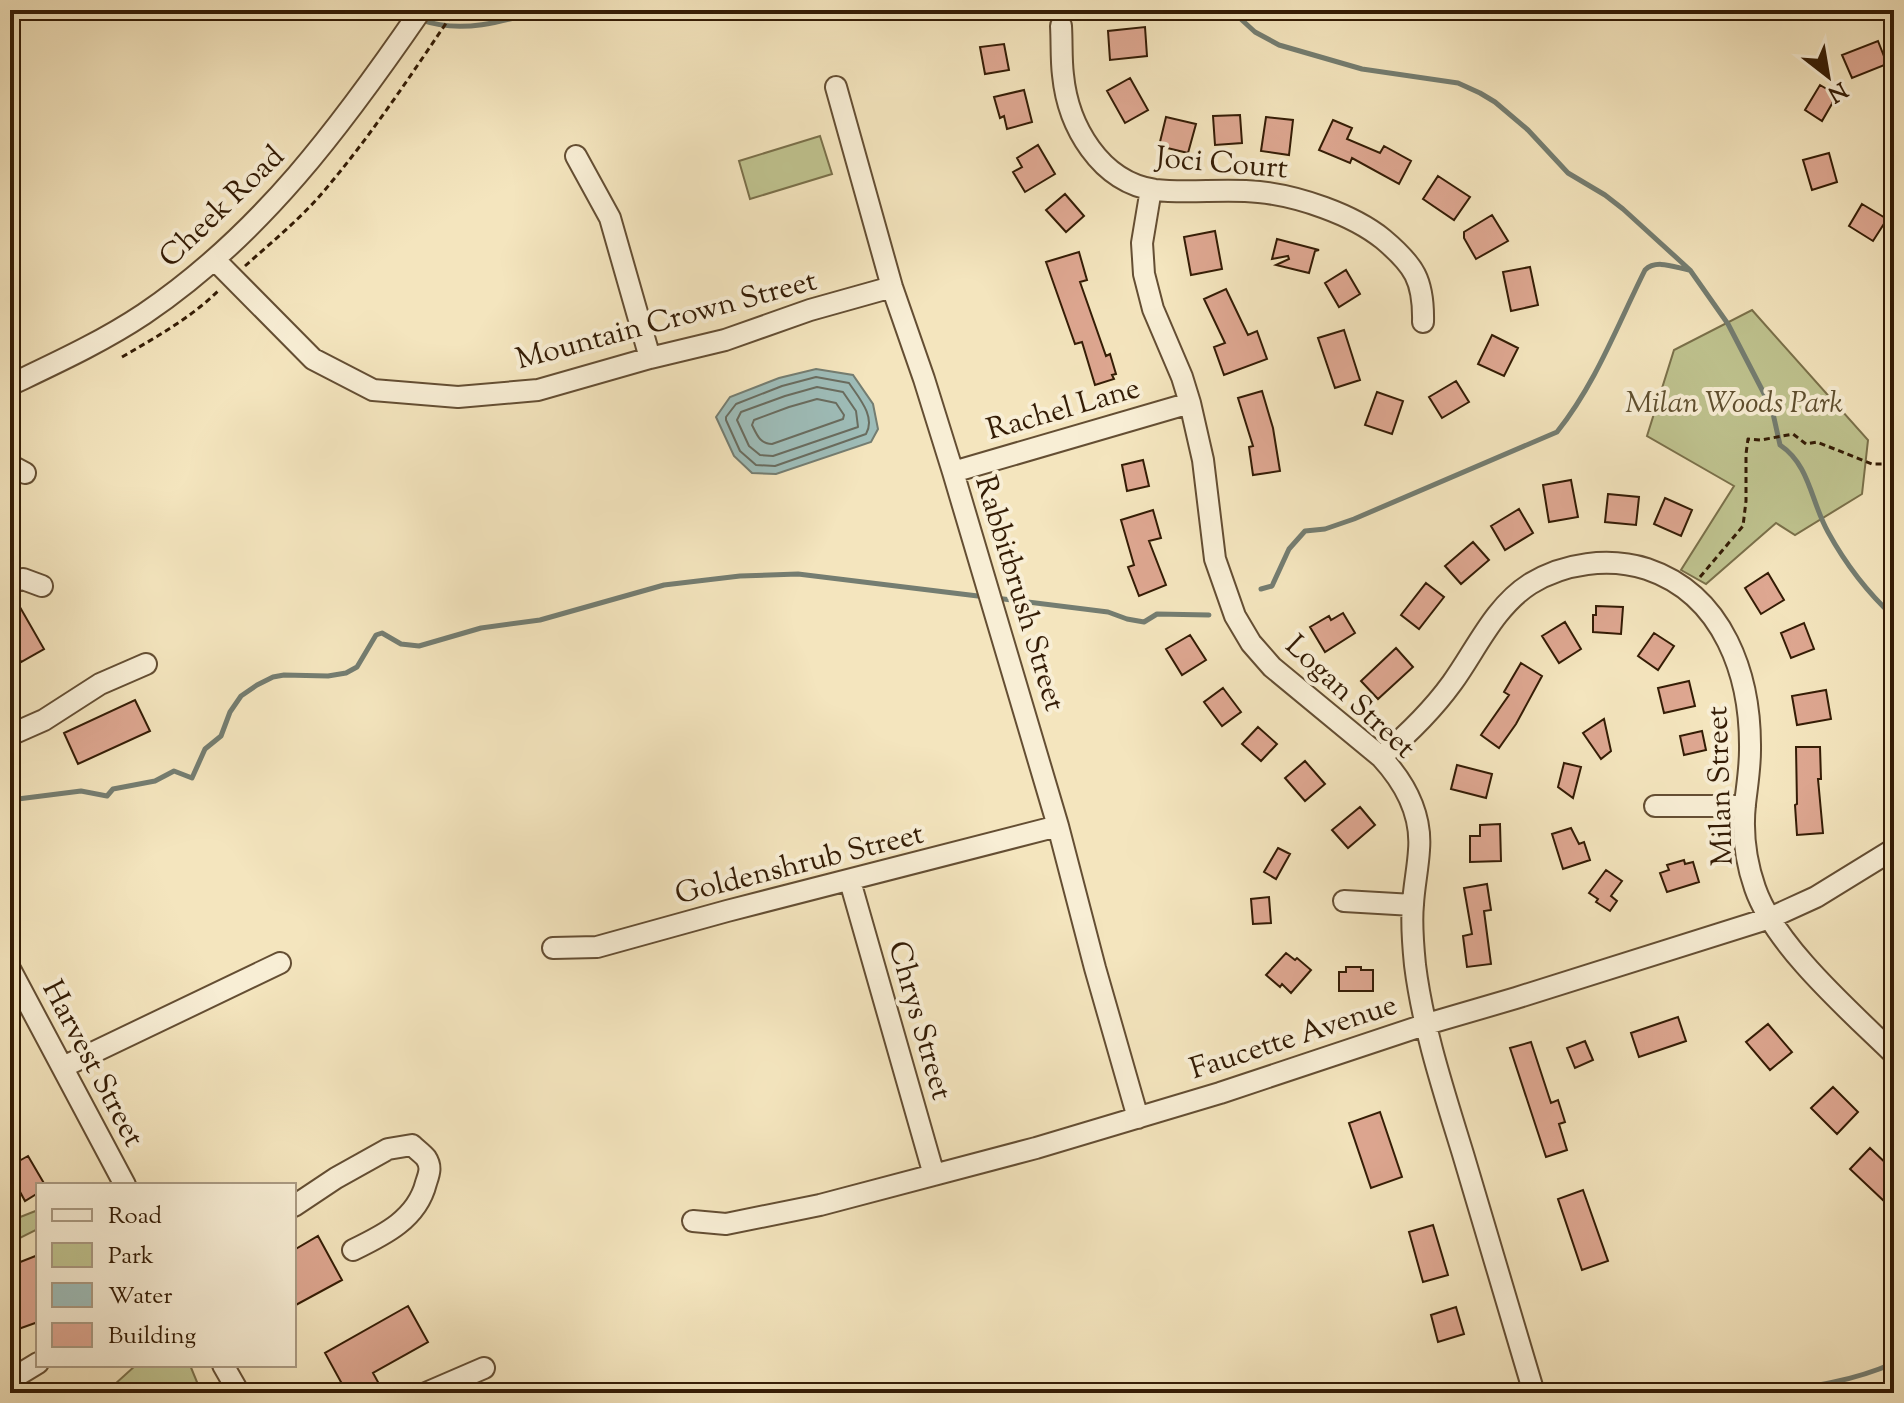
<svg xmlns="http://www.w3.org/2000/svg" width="1904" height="1403" font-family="'Sorts Mill Goudy',serif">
	<rect width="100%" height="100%" fill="#f4e5be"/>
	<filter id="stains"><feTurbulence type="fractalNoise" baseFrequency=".0025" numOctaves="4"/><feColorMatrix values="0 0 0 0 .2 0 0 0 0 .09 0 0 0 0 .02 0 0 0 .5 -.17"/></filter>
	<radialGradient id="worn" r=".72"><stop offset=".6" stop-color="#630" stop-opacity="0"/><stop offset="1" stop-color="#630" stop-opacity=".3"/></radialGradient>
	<path fill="#bfc38f" stroke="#7a704a" stroke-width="2" d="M820,136l12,38 -82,25 -11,-38z
		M1752,310l116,130 -6,54 -67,41 -19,-12 -70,61 -25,-14 53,-84 -87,-50 27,-86z
		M38,1210v19l-28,14v-22z
		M136,1365h54l9,22 -4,6h-94l13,-8z"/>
	<path fill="#9ebdb9" stroke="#747d71" stroke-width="2" d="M816,369l37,6 20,29 5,25 -7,13 -95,32 -24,-1 -18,-17 -18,-39 14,-20 49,-19z"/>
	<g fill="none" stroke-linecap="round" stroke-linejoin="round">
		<path stroke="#696c5f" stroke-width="2" d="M816,377l33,6c10,15 27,34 17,51l-91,32 -19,-1 -16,-14 -14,-31v-3l10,-13 46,-18z
			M817,387l26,5 13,19 2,16 -85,29 -13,-1 -11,-9 -12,-26 4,-8 44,-16z
			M817,399l19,4 8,12 -1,4 -71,25c-12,0 -15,-9 -20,-19l2,-5 35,-13z"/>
		<path stroke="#747d71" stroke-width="5" d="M398,10l14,6
			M1231,10l24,22 24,13 83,24 96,14 22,10 15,9 33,28 40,43 37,22 18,14 67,61 38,54 44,85 8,36c30,20 31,57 48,87 17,31 40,61 66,85
			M421,20c40,14 82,2 121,-10
			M1261,589l11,-3 17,-37 16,-18 20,-2 29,-10 203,-87c39,-49 60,-106 88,-162 11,-11 29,-3 44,0
			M995,598l113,14 19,7 17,3 13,-8 52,1
			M10,800l71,-9 26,5 6,-7 42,-8 19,-10 18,7 13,-29 16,-13 9,-24 11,-16 16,-11 16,-8 11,-2 44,1 18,-3 11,-6 19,-32 6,-2 19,11 18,2 62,-18 59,-8 124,-35 76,-9 58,-2 188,23
			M1764,1393c46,-6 87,-11 130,-30"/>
	</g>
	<path fill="#dea791" stroke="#341c05" stroke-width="2" d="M1145,27l2,29 -37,4 -2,-29z
		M1878,41l9,23 -35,14 -10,-23z
		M1004,44l5,26 -24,4 -5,-27z
		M1130,78l18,32 -23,13 -18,-32z
		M1820,85l17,10 -15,26 -17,-11z
		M1024,90l8,32 -25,7 -3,-13 -4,2 -6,-21z
		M1240,115l2,28 -27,2 -2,-29z
		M1166,117l30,7 -8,29 -29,-7z
		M1266,117l27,3 -4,35 -28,-4z
		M1333,120l19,8 -5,11 33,14 4,-7 27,15 -12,23 -47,-26 -2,5 -31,-13z
		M1038,145l17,29 -30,18 -12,-20 9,-5 -5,-9z
		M1829,153l8,29 -25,8 -9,-30z
		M1438,176l32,21 -16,23 -31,-21z
		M1065,194l19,22 -18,16 -20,-22z
		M1862,204l25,15 -14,22 -24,-15z
		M1492,215l16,26 -32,18 -12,-21v-6z
		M1215,231l7,38 -31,6 -7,-38z
		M1277,239l42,11 -4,1 -6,22 -33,-8 13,-6 -1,-3 -16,3z
		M1079,252l8,28 -7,2 26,74 4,-2 6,20 -4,1 2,4 -19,6 -13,-43 -7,2 -29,-82z
		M1530,267l8,38 -27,6 -8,-39z
		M1346,270l14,24 -21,13 -14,-24z
		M1226,289l22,46 9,-4 10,28 -43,16 -10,-28 11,-4 -21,-44z
		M1344,330l16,50 -25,8 -17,-50z
		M1492,335l26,13 -14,28 -26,-12z
		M1456,381l13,21 -27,16 -13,-21z
		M1262,391l11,37 7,43 -27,4 -4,-28 4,-1 -15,-48z
		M1377,392l26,9 -11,33 -27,-9z
		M1143,460l6,26 -22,5 -5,-26z
		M1571,480l7,37 -29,5 -6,-37z
		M1608,494l31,3 -3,28 -31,-3z
		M1665,498l27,12 -11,26 -27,-12z
		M1519,509l14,24 -28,17 -14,-24z
		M1153,510l8,28 -12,3 17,44 -27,11 -11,-29 6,-2 -13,-45z
		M1473,542l16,18 -28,24 -16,-18z
		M1768,573l16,27 -23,14 -16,-26z
		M1426,583l18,14 -25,32 -18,-14z
		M10,595h3l31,54 -23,13 -6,-12 -5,3z
		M1596,606l27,1 -2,27 -28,-2v-17h3z
		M1343,613l12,20 -30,19 -15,-25 19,-11 2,4z
		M1565,622l16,27 -22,14 -17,-27z
		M1804,623l10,26 -23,9 -10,-25z
		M1654,633l20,13 -16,24 -20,-14z
		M1190,635l16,25 -24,15 -16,-26z
		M1396,648l17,19 -35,32 -17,-18z
		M1521,663l21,13 -26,48 -17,24 -18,-13 28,-40 -5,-3z
		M1689,681l6,25 -31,7 -6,-25z
		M1223,688l18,24 -19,14 -18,-24z
		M1826,690l5,29 -34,6 -5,-29z
		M135,700l15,31 -72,33 -14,-31z
		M1604,719l7,32 -10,8 -18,-26z
		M1258,727l19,17 -16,17 -19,-17z
		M1702,731l4,19 -22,5 -4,-19z
		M1796,747h24l1,32h-3l5,54 -26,2 -2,-30 2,-1z
		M1305,761l20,23 -20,17 -20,-23z
		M1564,763l17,4 -8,31 -15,-11z
		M1457,765l35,9 -6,24 -35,-9z
		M1360,807l15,18 -27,23 -16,-18z
		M1500,824l1,37 -31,1v-26h10v-11z
		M1571,828l8,16 5,-2 6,18 -27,9 -11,-35z
		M1278,848l12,6 -14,25 -12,-7z
		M1684,860l1,4 8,-2 6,20 -32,10 -7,-19 9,-3 -2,-5z
		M1606,870l16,11 -11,15 6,5 -7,10 -14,-9 2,-3 -9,-6z
		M1487,884l4,26 -7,1 7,53 -24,3 -4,-31 9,-2 -8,-46z
		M1269,897l2,26 -18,1 -2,-25z
		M1286,953l9,7 2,-2 14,12 -20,23 -9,-9 -2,3 -14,-12z
		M1346,967h15v3h12v21h-34v-19h7z
		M1678,1017l8,24 -47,16 -8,-24z
		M1768,1024l24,28 -22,18 -24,-28z
		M1585,1041l8,19 -18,8 -8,-20z
		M1531,1042l20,61 7,-3 7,22 -6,2 8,26 -21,7 -36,-109z
		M1833,1087l25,25 -21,22 -26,-26z
		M1380,1112l22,65 -31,11 -22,-65z
		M1870,1148l24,23v21l-9,10 -35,-33z
		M28,1156l17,29h-7v8l-13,8 -6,-11 -9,6v-30z
		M1583,1190l25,71 -26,9 -24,-71z
		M1433,1225l15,50 -25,7 -14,-50z
		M318,1236l24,44 -48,26v-56z
		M38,1255v67l-28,10v-66z
		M408,1306l20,36 -55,31 11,20h-37l-22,-40z
		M1456,1307l8,27 -26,8 -7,-27z"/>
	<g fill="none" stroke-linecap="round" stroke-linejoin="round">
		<defs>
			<path id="minor" d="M1061,26c1,17 0,33 2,49 5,51 37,107 92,115 35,4 69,-2 104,2 39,4 93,22 124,47 31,26 41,41 40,83
				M836,87l56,200 32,92 29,93 105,354 37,142 43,150
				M576,156l34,62 40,140
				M1151,189l-9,54 2,31 9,35 29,68 8,26 13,57 12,99 20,57 16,27 21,24 109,90c23,25 41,57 38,93 -1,18 -5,36 -6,54 -2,20 0,41 2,61 8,64 29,127 48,189 23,79 47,159 71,239
				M215,260l98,99 60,31 85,7 80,-7 112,-32 75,-18 85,-30 82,-23
				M10,385c46,-22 92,-43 134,-71 117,-79 198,-189 277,-304
				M10,465l15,8
				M953,472l237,-69
				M10,582l13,-3 19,7
				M10,735l34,-15 56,-36 46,-20
				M1381,757c26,-22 50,-45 71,-74 24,-33 42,-76 78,-99 34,-21 79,-27 117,-15 77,26 104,107 103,181 0,19 -3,36 -5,54 -3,28 1,58 10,84 20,58 95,123 139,166
				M1655,806h90
				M850,881l84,294
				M1344,901l69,4
				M553,948l44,-1 130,-36 331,-85
				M10,969l115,216
				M63,1067l217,-104
				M294,1206l42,-28 52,-29 24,-4c4,4 11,9 14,13 6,9 3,16 0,25 -9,36 -42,52 -73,67
				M693,1221l33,3 94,-19 216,-57 184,-55 207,-69 89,-26 254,-80 46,-21 78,-48
				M223,1365l16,28
				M10,1380l28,-17
				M426,1393l58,-25"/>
		</defs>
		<use href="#minor" stroke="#644e33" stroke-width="24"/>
		<path stroke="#341c05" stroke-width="3" stroke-dasharray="6 4" stroke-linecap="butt" d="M245,266c29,-26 60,-51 84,-81 46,-55 86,-116 126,-175
			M122,357c34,-20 69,-39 97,-67
			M1700,577l43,-51 3,-25v-47l2,-15 13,1 32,-6 13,10 11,-2 55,22h22"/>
		<use href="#minor" stroke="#f8eed5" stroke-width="20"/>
	</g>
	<g text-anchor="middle" stroke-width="8" stroke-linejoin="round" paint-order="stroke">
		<g font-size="30" fill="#341c05" stroke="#f8eed5">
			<text transform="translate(1222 162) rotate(5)" y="10">Joci Court</text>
			<text transform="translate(221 206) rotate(-44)" y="10">Cheek Road</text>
			<text transform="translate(666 319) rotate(-15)" y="10">Mountain Crown Street</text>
			<text transform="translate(1063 408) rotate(-16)" y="10">Rachel Lane</text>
			<text transform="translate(1021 593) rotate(73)" y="10">Rabbitbrush Street</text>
			<text transform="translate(1351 696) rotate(43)" y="10">Logan Street</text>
			<text transform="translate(1719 786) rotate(-92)" y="10">Milan Street</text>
			<text transform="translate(799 863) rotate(-14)" y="10">Goldenshrub Street</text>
			<text transform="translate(921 1020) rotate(74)" y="10">Chrys Street</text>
			<text transform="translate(1293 1036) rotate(-18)" y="10">Faucette Avenue</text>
			<text transform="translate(94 1063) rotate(62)" y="10">Harvest Street</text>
		</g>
		<g font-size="30" font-style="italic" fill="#5e4e2e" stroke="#f8eed5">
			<text x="1734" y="412">Milan Woods Park</text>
		</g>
	</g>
	<rect width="1904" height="1403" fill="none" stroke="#f4e5be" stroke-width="40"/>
	<rect x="12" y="12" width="1880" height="1379" fill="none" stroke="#341c05" stroke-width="4"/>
	<rect x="20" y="20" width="1864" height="1363" fill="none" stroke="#341c05" stroke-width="2"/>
	<rect x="36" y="1183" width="260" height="184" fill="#f8eed5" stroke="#aa9a82" stroke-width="2"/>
	<rect x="52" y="1209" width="40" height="12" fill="#f8eed5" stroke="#aa9a82" stroke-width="2"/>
	<text x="108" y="1223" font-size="24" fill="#341c05">Road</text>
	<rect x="52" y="1243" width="40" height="24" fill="#bfc38f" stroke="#aa9a82" stroke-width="2"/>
	<text x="108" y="1263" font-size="24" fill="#341c05">Park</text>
	<rect x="52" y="1283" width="40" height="24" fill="#9ebdb9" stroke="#aa9a82" stroke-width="2"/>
	<text x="108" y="1303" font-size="24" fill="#341c05">Water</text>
	<rect x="52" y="1323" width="40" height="24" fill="#dea791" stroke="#aa9a82" stroke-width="2"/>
	<text x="108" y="1343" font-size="24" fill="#341c05">Building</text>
	<g transform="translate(1828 76) rotate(149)" stroke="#f8eed5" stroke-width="6" paint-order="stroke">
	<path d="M0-6L14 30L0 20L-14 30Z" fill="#341c05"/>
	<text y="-12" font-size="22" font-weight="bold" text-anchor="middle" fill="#341c05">N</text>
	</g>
	<rect width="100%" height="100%" filter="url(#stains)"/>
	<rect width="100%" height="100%" fill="url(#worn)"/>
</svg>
